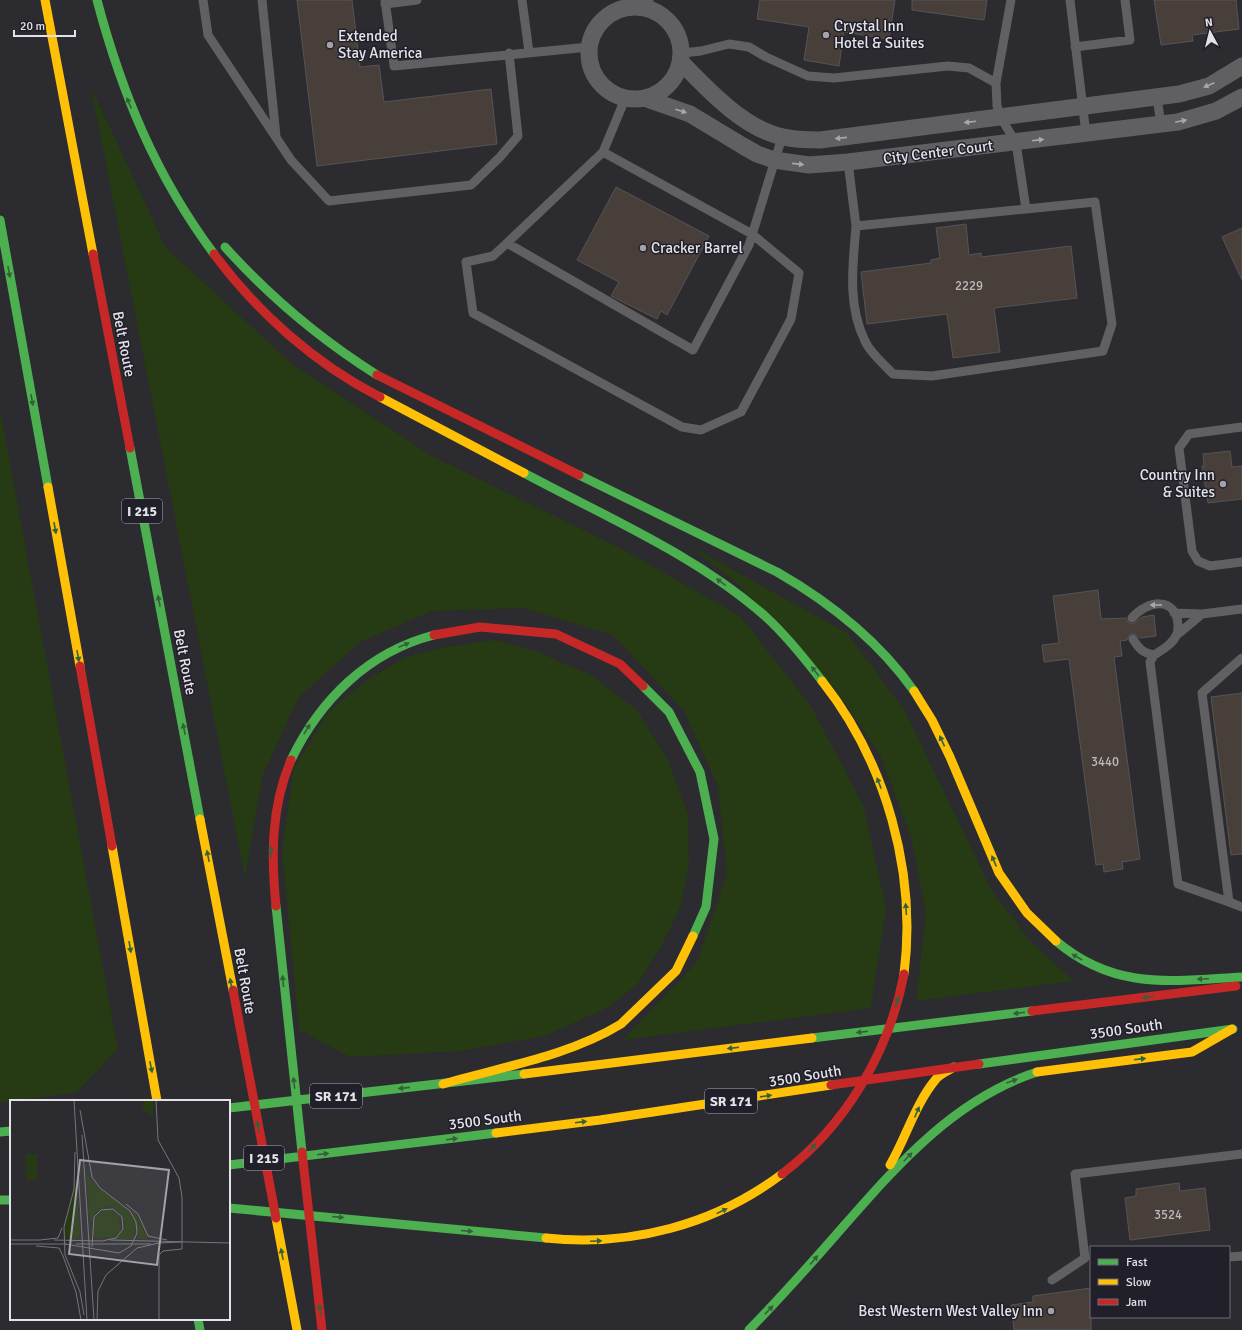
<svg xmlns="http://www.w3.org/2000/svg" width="1242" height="1330" font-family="Signika,sans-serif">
	<rect width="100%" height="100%" fill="#2b2b30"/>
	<path fill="#263b13" d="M91,87l75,161 126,116 140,92 190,93 118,67 71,90 53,101 22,101 -15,100 -248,32 74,-78 30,-89 -9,-87 -34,-75 -71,-76 -90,-27 -91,3 -72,31 -62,56 -35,77 -18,103z
		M0,409l118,640 -41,43 -77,11z
		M688,545l159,88 58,78 87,180 40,52 42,38 -158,20 10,-88 -15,-76 -31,-82 -40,-59 -103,-113z
		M496,640l42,12 51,22 48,36 30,48 21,57 1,49 -8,41 -18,38 -26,42 -28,22 -64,29 -85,15 -110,6 -51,-27 -17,-180 12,-82 35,-57 39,-32 38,-22 34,-9z"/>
	<path fill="#483f3b" stroke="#565455" d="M297,0h55l8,67 19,-2 5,37 107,-13 6,55 -180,22z
		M760,0h135l-6,39 -45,-7 -5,34 -35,-6 5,-33 -52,-8z
		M912,0h75l-3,20 -72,-10z
		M1154,0h82l3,29 -47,6 1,6 -32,4z
		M616,187l93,49 -42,79 -6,-4 -4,8 -46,-23 8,-14 -42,-22z
		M966,224l3,31 12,-2v4l90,-11 6,52 -83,10 6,44 -47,6 -6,-44 -80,10 -6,-52 70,-9v-3l9,-2 -4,-30z
		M1242,228v52l-20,-43z
		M1230,451l2,16 10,-1v33l-34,4 -6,-37h2l-1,-12z
		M1098,590l3,29 25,-1 2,4 5,2 9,-7 12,-2 2,21 -16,2 -5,-4h-5l-3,6 -7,1 2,15 -8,1 26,202 -18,3 1,7 -19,3 -1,-8 -7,1 -27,-206 -25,3 -2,-17 17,-2 -6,-47z
		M1242,693v161l-11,1 -20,-158z
		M1179,1183l1,8 25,-3 5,42 -80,10 -5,-42 11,-2v-7z
		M1091,1288v42h-77l-3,-25 22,-3v-6z"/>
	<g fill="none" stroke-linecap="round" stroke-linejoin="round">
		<path stroke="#605f61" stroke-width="9" d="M203,0l5,35 83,125 38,41 142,-16 29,-28 18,-21 -9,-83
			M262,0l14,136
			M385,0l9,66 195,-19
			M522,0l7,52
			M1070,0l16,134
			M385,4l32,-4
			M648,8l1,-8
			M1075,47l55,-7 -5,-40
			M682,53l19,-2 28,-7 20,3 17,10 42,19 26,2 114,-12 21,2 27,15
			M1157,98l4,26
			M625,99l-22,53 -96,91 186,107 56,-105 33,-108
			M848,162l8,64 170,-17 -10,-66 -15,-25 -4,-12 -1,-23 15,-83
			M856,226c-3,38 -9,79 9,115 5,12 19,23 28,33l39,2 171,-25 9,-27 -17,-122 -69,7
			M507,243l-14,13 -27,6 7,51 209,114 19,3 40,-18 50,-93 8,-46 -47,-39 -149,-82
			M1242,427l-53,7 -10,14 13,103 6,10 12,5 32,-4
			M1174,613l28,1 40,-5
			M1132,618c15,-18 44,-22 46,7 0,3 0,7 -1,9 -4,10 -15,16 -23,21 -11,-2 -15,-6 -21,-16
			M1178,634l24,-20
			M1154,655l-4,7 28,222 51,18
			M1242,658l-40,35 27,209 13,5
			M1229,1257l13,-1
			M1052,1280l33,-22 -10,-84 167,-20"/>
		<path stroke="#605f61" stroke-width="17" d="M589 53a46 46 0 1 1 92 0a46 46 0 1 1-92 0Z
			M681,62c26,27 64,68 103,75 12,3 24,3 36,3l359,-46 30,-8 33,-20
			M644,98l46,16 53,32 14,8 17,6 35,5 39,-3 330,-40 38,-11 26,-14"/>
		<path stroke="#4caf50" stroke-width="9" d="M97,0c25,94 59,176 117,254
			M0,220l48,267
			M225,247c45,50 95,92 152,128
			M130,448l70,371
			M524,473c82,44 172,82 242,144 21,19 39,42 56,64
			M579,475l198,97c54,31 101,68 137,119
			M643,686l26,26 31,60 14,67 -8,68 -13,29
			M291,760c29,-60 77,-108 143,-125
			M276,906l26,246
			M1056,941c59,50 116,40 186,36
			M812,1038l220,-27
			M979,1064l254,-35
			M229,1108l295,-34
			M0,1132l11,-1
			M229,1165l267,-32
			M0,1200h11
			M229,1208l317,30
			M198,1319l2,11
			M749,1330c30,-31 58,-62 86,-94 58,-66 116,-136 202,-164"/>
		<path stroke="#ffc107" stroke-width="9" d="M45,0l48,254
			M380,397l144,76
			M48,487l32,179
			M822,681c64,81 95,191 82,293
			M914,691l18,29 18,37 49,116 28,40 29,28
			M200,819l33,171
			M112,846l45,255
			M1037,1072l155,-20 40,-23
			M524,1074l288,-36
			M443,1084c58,-17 126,-28 178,-60l55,-53 17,-35
			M496,1133l104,-13 231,-35
			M890,1165c16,-27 25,-61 46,-86 4,-5 12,-8 18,-12
			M276,1218l21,112
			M546,1238c84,9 168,-13 236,-64"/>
		<path stroke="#c62828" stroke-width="9" d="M93,254l37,194
			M214,254c44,59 101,110 166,143
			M377,375l202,100
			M434,635l46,-8 76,7 64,30 23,22
			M80,666l32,180
			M276,906c-5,-50 -5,-99 15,-146
			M233,990l43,228
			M1032,1011l204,-25
			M831,1085l148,-21
			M302,1152l20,178
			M782,1174c63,-48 107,-121 122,-200"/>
	</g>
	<defs><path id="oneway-solid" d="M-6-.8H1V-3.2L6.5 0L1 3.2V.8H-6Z"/></defs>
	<g fill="#a8a7ac">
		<use href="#oneway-solid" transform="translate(1209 85) rotate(157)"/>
		<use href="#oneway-solid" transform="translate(681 111) rotate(18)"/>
		<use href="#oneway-solid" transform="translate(1181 121) rotate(-12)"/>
		<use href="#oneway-solid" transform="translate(970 122) rotate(173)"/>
		<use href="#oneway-solid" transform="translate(841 138) rotate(174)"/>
		<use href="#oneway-solid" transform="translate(1038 140) rotate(-7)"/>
		<use href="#oneway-solid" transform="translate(798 164) rotate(6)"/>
		<use href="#oneway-solid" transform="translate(1156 605) rotate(179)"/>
	</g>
	<g fill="#34603b">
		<use href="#oneway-solid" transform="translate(129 103) rotate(-113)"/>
		<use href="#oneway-solid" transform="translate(9 272) rotate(80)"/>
		<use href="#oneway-solid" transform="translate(32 400) rotate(80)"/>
		<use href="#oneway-solid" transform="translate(55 528) rotate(80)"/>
		<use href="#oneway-solid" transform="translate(721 582) rotate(-144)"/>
		<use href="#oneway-solid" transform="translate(159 601) rotate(-101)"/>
		<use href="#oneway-solid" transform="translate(404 645) rotate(-23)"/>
		<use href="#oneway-solid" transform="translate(78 656) rotate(80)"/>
		<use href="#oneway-solid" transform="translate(815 671) rotate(-128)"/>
		<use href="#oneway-solid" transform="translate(184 729) rotate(-101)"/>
		<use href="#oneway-solid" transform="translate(307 729) rotate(-58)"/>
		<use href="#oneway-solid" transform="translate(942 741) rotate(-115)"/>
		<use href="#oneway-solid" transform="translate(879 783) rotate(-111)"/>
		<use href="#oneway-solid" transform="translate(271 852) rotate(-91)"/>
		<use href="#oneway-solid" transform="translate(208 856) rotate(-101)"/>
		<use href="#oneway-solid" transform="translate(994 861) rotate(-113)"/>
		<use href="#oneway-solid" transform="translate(906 909) rotate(-94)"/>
		<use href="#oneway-solid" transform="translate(130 947) rotate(80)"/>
		<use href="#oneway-solid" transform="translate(1077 957) rotate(-150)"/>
		<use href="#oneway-solid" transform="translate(1203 979) rotate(178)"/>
		<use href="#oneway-solid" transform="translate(283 981) rotate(-96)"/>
		<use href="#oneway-solid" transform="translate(231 984) rotate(-100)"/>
		<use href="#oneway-solid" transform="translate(1148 997) rotate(173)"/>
		<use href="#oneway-solid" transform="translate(897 1002) rotate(-76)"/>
		<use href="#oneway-solid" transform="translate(1019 1013) rotate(173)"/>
		<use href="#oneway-solid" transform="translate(862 1032) rotate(173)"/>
		<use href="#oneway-solid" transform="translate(733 1048) rotate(173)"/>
		<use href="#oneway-solid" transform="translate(1140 1059) rotate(-7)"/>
		<use href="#oneway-solid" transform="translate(151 1067) rotate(79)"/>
		<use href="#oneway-solid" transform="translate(1012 1081) rotate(-20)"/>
		<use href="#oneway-solid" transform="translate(294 1083) rotate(-97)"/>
		<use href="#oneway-solid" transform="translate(404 1088) rotate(174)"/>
		<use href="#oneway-solid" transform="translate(766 1096) rotate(-8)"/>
		<use href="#oneway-solid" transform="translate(917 1112) rotate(-66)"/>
		<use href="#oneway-solid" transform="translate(581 1122) rotate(-7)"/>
		<use href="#oneway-solid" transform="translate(258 1127) rotate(-101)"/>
		<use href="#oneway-solid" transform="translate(452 1139) rotate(-7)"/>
		<use href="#oneway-solid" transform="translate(812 1148) rotate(-46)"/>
		<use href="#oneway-solid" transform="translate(323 1154) rotate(-7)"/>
		<use href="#oneway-solid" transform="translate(908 1157) rotate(-46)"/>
		<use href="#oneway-solid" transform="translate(722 1211) rotate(-26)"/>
		<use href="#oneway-solid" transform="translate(338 1217) rotate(5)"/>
		<use href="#oneway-solid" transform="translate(467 1231) rotate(5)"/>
		<use href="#oneway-solid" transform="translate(596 1241) rotate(-2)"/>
		<use href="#oneway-solid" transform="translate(282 1254) rotate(-101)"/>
		<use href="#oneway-solid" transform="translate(814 1260) rotate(-49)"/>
		<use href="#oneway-solid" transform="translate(320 1310) rotate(-97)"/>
		<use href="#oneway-solid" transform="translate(769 1310) rotate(-46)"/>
	</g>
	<g fill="#a3a2a8" stroke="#211f29" stroke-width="1.5">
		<circle cx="826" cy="35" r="4"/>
		<circle cx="330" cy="45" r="4"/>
		<circle cx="643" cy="248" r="4"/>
		<circle cx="1223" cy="484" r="4"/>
		<circle cx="1051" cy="1311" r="4"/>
	</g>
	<g text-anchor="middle" stroke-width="3" stroke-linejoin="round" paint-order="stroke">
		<g font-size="13" fill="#bcb9be">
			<text x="969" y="290">2229</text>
			<text x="1105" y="766">3440</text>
			<text x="1168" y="1219">3524</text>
		</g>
		<g fill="#211f29" stroke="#a9a8af" stroke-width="1">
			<rect x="122" y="499" width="40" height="24" rx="3"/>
			<rect x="310" y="1084" width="52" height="24" rx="3"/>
			<rect x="705" y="1089" width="52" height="24" rx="3"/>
			<rect x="244" y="1146" width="40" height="24" rx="3"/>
		</g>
		<g font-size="14" font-weight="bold" fill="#e3e2e9">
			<text x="142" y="516">I 215</text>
			<text x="336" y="1101">SR 171</text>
			<text x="731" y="1106">SR 171</text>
			<text x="264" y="1163">I 215</text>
		</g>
		<g font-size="15" fill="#e3e2e9" stroke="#211f29" text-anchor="start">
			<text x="834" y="31">Crystal Inn<tspan x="834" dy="17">Hotel &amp; Suites</tspan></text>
			<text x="338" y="41">Extended<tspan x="338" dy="17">Stay America</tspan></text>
			<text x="651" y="253">Cracker Barrel</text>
			<text x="1215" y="480" text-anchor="end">Country Inn<tspan x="1215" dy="17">&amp; Suites</tspan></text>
			<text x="1043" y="1316" text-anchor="end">Best Western West Valley Inn</text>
		</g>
		<g font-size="15" fill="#e3e2e9" stroke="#211f29">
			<text transform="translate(938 152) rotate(-7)" y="5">City Center Court</text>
			<text transform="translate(124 344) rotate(79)" y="5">Belt Route</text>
			<text transform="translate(185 662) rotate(79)" y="5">Belt Route</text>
			<text transform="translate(245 981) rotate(80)" y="5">Belt Route</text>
			<text transform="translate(1126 1029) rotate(-8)" y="5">3500 South</text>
			<text transform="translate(805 1076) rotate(-9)" y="5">3500 South</text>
			<text transform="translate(485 1120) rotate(-7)" y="5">3500 South</text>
		</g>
	</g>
	<g transform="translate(10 1100)">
		<rect width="220" height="220" fill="#2b2b30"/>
		<path d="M134,0h9v18l-11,-11zM16,54h11v26h-11zM76,67l4,12 8,9 30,22 7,15 -2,14h-17l8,-11 1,-6 -7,-12 -6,-3h-6l-10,5 -6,12zM66,80l4,55 -4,3h-11v-13zM100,109l9,7 2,14 -6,7 -19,1 -3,-3v-13l5,-9zM121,112h4l13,27h-11l1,-6z" fill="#263b13"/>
		<path fill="none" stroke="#75747a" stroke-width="1" d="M64,0l13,220M146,0l2,40 21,38 3,19v52l-19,2 -4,4v65M72,35l12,185M65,52l-1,37 -10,38 1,28 15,37 4,23M116,104l12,10 10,22 19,4M0,140h30M30,140l18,-2 4,-10M44,140l48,1M100,140l120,3M148,143l24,-1M0,144h57M55,144l54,9 12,-7 6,-13 -1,-11 -6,-11 -30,-23 -8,-11 -12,-67M66,144h75M26,146l23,2 4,8M82,147l2,-30 7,-7 12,-1 9,8 1,12 -7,9 -14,3M53,156l13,36 5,28M87,220l1,-29 8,-16 31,-27 22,-5"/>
		<path fill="#a3a2a8" fill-opacity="0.15" stroke="#a3a2a8" stroke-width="2" d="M70,60l89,10 -12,95 -88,-11z"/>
		<rect width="220" height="220" fill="none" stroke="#e3e2e9" stroke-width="2"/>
	</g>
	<rect x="1090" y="1246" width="140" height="72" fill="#211f29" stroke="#6f6d76"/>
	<rect x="1098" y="1259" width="20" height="6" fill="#4caf50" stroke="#6f6d76"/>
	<text x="1126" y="1266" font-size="12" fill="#e3e2e9">Fast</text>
	<rect x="1098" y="1279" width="20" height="6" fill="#ffc107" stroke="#6f6d76"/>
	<text x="1126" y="1286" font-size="12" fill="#e3e2e9">Slow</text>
	<rect x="1098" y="1299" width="20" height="6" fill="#c62828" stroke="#6f6d76"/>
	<text x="1126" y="1306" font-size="12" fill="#e3e2e9">Jam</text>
	<g transform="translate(1210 32) rotate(353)" stroke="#211f29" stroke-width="3" paint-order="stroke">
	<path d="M0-3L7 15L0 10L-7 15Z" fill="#e3e2e9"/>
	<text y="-6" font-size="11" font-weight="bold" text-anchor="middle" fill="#e3e2e9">N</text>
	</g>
	<path d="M14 30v6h61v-6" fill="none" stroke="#e3e2e9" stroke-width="2"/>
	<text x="20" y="30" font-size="12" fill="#e3e2e9" stroke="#211f29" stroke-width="3" paint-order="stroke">20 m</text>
</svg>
